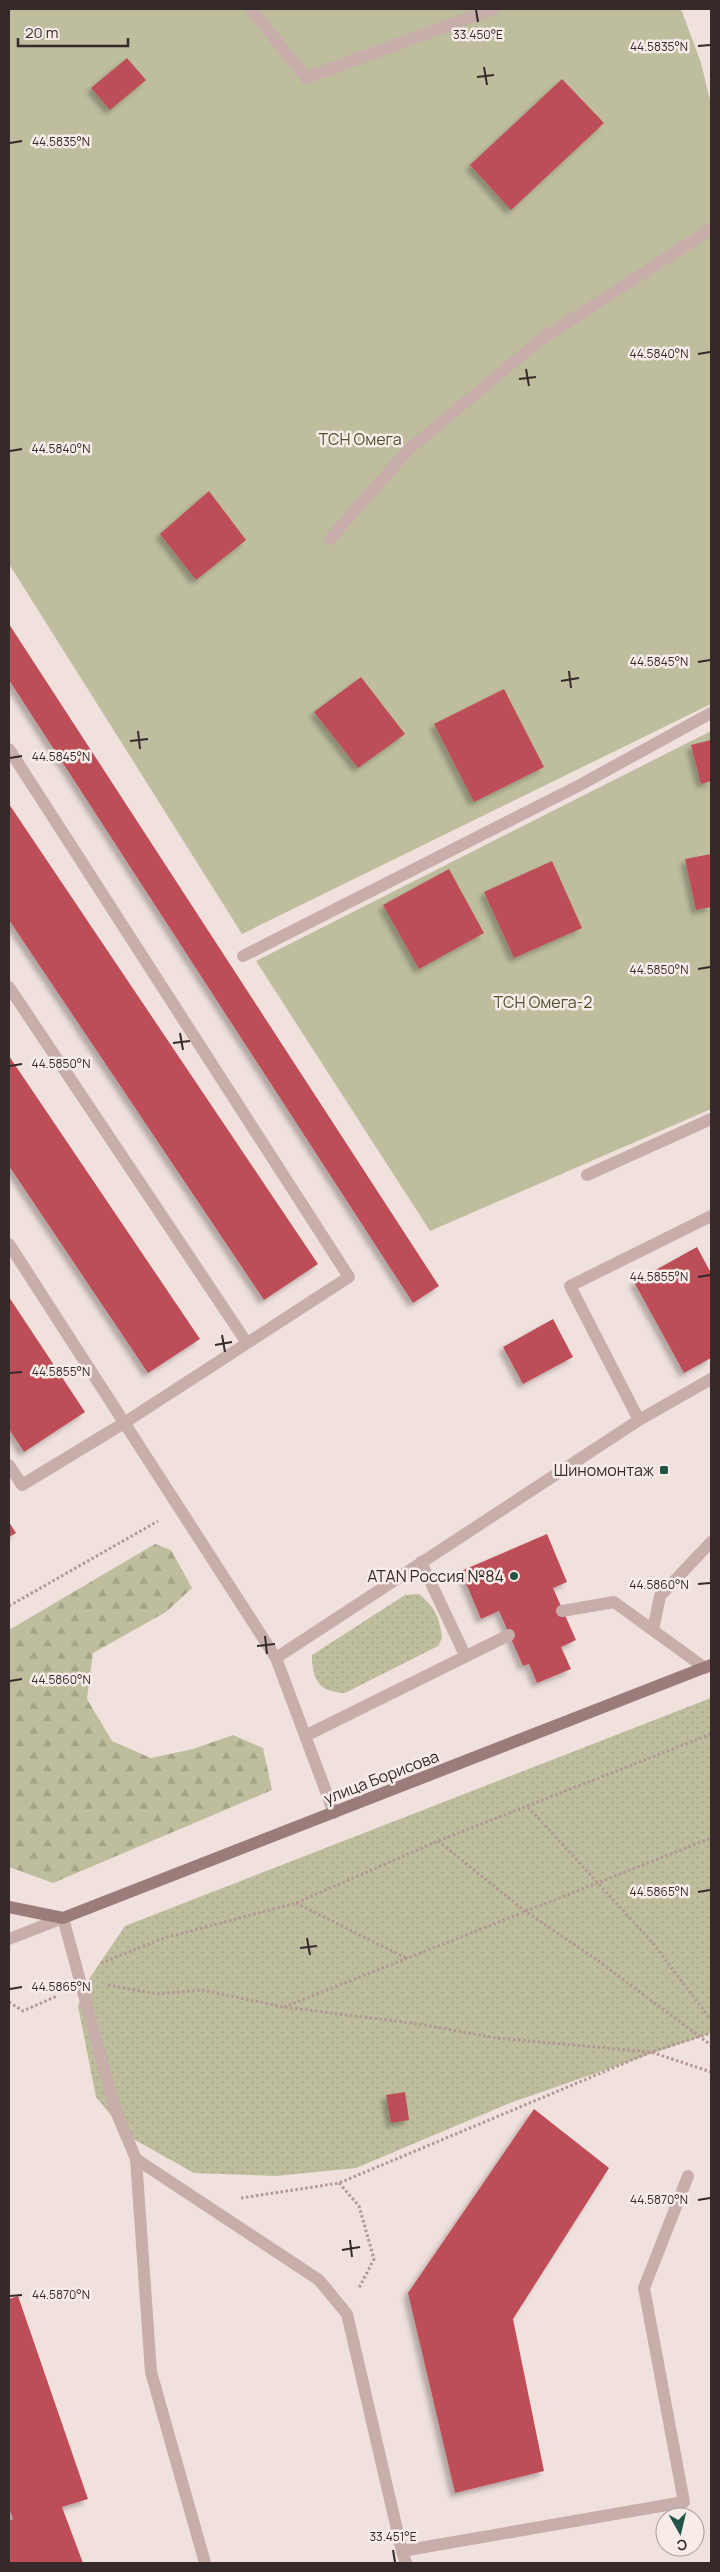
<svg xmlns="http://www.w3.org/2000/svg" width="720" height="2572" font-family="Manrope,sans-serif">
	<defs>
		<pattern id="grass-dots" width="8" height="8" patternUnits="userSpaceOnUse" patternTransform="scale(1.25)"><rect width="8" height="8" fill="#bebe9e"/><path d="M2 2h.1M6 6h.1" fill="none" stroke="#a4a388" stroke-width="1.8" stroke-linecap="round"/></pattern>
		<pattern id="forest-firs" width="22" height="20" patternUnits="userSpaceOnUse" patternTransform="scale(1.25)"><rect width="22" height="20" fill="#bebe9e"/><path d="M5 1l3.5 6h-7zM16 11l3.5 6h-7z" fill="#a4a388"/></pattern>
		<filter id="shadow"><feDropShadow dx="-4.5" dy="4.5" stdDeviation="2.5" flood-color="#0004"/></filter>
	</defs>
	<rect width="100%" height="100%" fill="#f0e1dd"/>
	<path fill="url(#grass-dots)" d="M419,1594c16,13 21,24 23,44l-4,8 -93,47c-26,-1 -33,-13 -33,-38l93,-60z
		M711,1698v335l-201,70 -154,65 -80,8 -82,-3 -66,-37 -32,-39 -18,-91 9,-24 38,-56z"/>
	<path fill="url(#forest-firs)" d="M155,1544l16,6 21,38 -26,24 -73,41 -6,46 25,42 39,17 42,-9 40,-14 30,13 9,42 -219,93 -44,-16v-237z"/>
	<path fill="#bebe9e" d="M9,9h672l20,54 10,41v600l-469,230 -233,-370z
		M711,731v378l-281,122 -174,-270z"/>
	<path fill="#bd4e57" filter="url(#shadow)" d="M127,58l19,22 -36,30 -19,-22z
		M562,79l42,44 -93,87 -41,-45z
		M209,491l37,49 -50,40 -36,-46z
		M9,624l430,662 -26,17 -404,-623z
		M361,677l44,57 -47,34 -44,-56z
		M504,689l40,78 -70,35 -40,-78z
		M711,740v41l-10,3 -10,-39z
		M9,804l309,460 -54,36 -255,-380z
		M711,854v53l-15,3 -11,-51z
		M552,861l30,67 -68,30 -30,-66z
		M449,869l35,64 -65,36 -36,-64z
		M9,1056l191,283 -52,34 -139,-207z
		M697,1247l14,26v85l-27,15 -50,-91z
		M9,1297l76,115 -61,40 -15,-23z
		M553,1319l20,38 -50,27 -20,-37z
		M9,1522l7,11 -7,4z
		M547,1534l20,48 -14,6 23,52 -15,7 10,22 -34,14 -8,-19 -6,2 -24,-55 -18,8 -20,-48z
		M405,2092l4,28 -18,3 -5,-28z
		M534,2109l75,59 -96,151 31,152 -89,22 -47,-200z
		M18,2296l70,203 -26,8 21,56h-74v-42l4,-2 -4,-11v-209z"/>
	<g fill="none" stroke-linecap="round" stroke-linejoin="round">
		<path stroke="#b39794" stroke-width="3" stroke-dasharray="2.5 2.5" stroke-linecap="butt" d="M9,1606l149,-85
			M528,1807l124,135 59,78
			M438,1841l87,70 72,49 114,85
			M296,1903l110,55
			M101,1963l63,-25 132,-35 142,-62 273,-107
			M108,1985l49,9 45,-4 81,17 136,17 77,14 155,14 60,20
			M9,2002l14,9 34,-15
			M284,2007l427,-169
			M339,2183l20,23 15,53 -15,29
			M241,2198l98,-15 312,-131 60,-19"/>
		<path stroke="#c8aeaa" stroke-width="12" d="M251,9l55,69 187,-69
			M330,539l78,-89 132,-110 171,-111
			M9,749l340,528 -225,146 -102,62 -13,-20
			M243,956l337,-171 131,-72
			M9,987l238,356
			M587,1175l124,-56
			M9,1244l267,414
			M639,1420l-69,-134 141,-70
			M421,1562l44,93
			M562,1611l52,-9 91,66
			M653,1630l7,-34 51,-54
			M307,1735l202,-100
			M334,1813l-58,-155 363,-238 72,-41
			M136,2159l183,121 28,34 55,237 282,-49 -40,-214 44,-112"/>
		<path stroke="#c8aeaa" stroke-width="12" d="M9,1939l54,-21 52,191 21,50 15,213 54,191
			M402,2551l4,12"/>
		<path stroke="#9b7c7b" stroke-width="12" d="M9,1907l54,11 648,-253"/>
	</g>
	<path fill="none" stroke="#352929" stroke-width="2" d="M476,10l2,12M698,46l12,-1M484,67l3,18M477,77l17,-2M10,143l12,-2M698,354l12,-2M526,369l3,17M519,379l17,-2M10,451l12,-2M698,662l12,-2M569,671l2,17M561,681l18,-3M138,731l2,18M130,741l18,-2M10,758l12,-2M698,969l12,-2M180,1033l3,17M173,1043l17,-2M10,1066l12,-2M698,1277l12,-2M222,1335l3,17M215,1345l17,-3M10,1373l12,-1M698,1584l12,-1M265,1636l2,18M257,1646l18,-2M10,1681l12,-2M698,1892l12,-2M307,1938l3,17M300,1948l17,-2M10,1989l12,-2M698,2200l12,-2M350,2240l2,17M342,2250l18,-3M10,2296l12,-1M393,2550l2,12"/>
	<g fill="#215447" stroke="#f8ece9" stroke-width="2">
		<rect x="659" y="1465" width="10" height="10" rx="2.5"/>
		<circle cx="514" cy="1576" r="5"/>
	</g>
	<g text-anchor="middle" stroke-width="5" stroke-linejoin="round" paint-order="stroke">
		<g font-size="16" fill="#50522e" stroke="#f8ece9">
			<text x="360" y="445">ТСН Омега</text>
			<text x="543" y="1008">ТСН Омега-2</text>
		</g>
		<g font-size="16" fill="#352929" stroke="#f8ece9" text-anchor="end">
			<text x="654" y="1476">Шиномонтаж</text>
			<text x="504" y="1582">ATAN Россия №84</text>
		</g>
		<g font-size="16" fill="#352929" stroke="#f8ece9">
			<text transform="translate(381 1777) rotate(-21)" y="6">улица Борисова</text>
		</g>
	</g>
	<g font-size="12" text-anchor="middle" fill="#352929" stroke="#f8ece9" stroke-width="5" stroke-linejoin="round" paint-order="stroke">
		<text x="478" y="39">33.450°E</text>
		<text x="659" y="51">44.5835°N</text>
		<text x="61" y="146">44.5835°N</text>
		<text x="659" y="358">44.5840°N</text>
		<text x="61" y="453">44.5840°N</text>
		<text x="659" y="666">44.5845°N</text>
		<text x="61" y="761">44.5845°N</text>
		<text x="659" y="974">44.5850°N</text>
		<text x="61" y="1068">44.5850°N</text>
		<text x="659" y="1281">44.5855°N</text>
		<text x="61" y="1376">44.5855°N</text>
		<text x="659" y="1589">44.5860°N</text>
		<text x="61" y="1684">44.5860°N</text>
		<text x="659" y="1896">44.5865°N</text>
		<text x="61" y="1991">44.5865°N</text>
		<text x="659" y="2204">44.5870°N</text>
		<text x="61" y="2299">44.5870°N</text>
		<text x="393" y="2541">33.451°E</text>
	</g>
	<rect width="720" height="2572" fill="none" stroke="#352929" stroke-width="20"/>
	<g transform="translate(680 2532) rotate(172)"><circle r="24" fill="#f8ece9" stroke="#aa9e9c"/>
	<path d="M0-4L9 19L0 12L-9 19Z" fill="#215447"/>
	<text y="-8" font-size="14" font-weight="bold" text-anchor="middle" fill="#352929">С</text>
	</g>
	<path d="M18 38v8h110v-8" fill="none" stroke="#352929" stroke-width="2.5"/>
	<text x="25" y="38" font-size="15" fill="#352929" stroke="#f8ece9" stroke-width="4" paint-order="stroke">20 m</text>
</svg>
